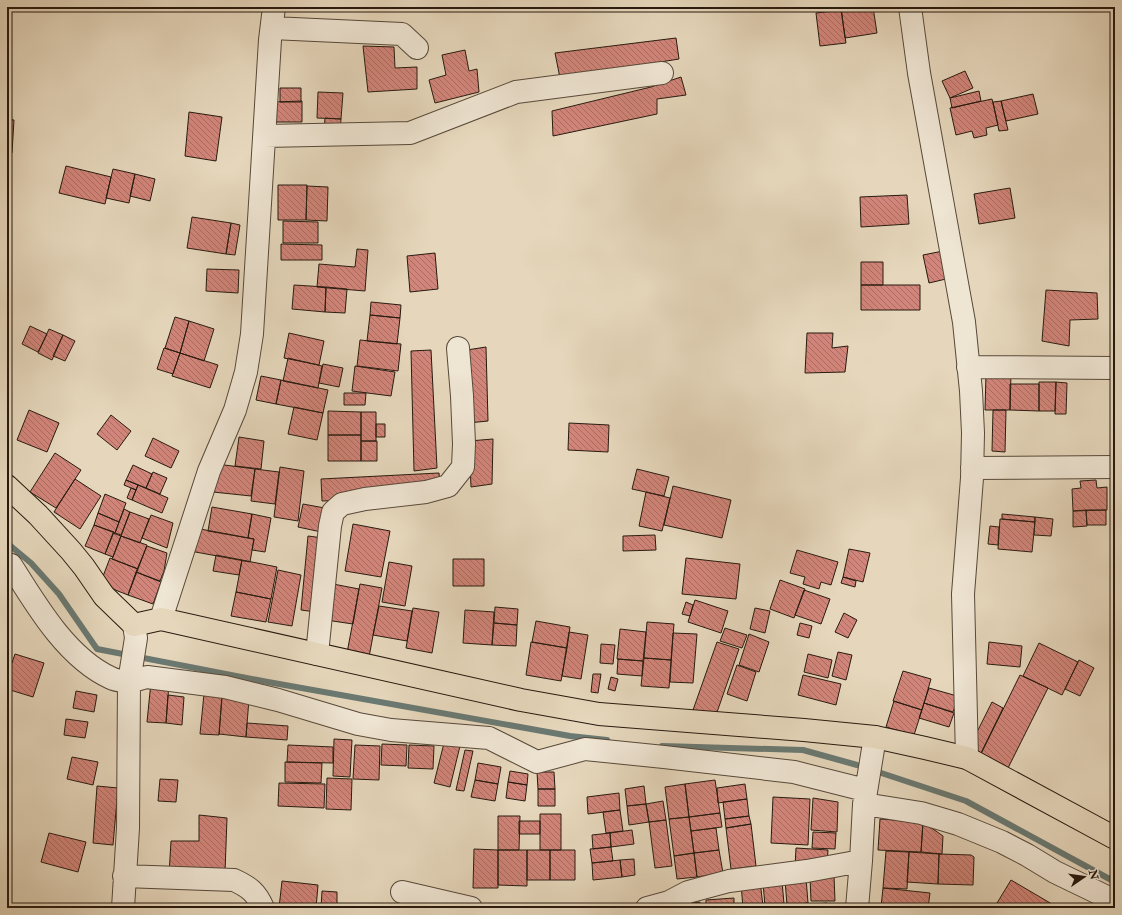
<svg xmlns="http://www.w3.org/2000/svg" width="1122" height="915" font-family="'IM FELL Double Pica',serif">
	<defs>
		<pattern id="building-back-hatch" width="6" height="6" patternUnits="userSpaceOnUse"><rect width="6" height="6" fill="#d2857a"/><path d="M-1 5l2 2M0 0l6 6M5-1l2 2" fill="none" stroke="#aa6c62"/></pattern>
	</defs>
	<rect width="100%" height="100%" fill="#e6d7bc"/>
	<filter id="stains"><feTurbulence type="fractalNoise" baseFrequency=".005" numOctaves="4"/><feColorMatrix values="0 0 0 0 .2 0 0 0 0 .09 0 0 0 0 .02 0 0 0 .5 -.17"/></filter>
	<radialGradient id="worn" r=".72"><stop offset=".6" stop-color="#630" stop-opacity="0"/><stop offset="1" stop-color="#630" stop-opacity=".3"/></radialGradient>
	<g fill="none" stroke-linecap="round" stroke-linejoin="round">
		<path stroke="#6a7972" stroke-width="6" d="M7,543l24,20 28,31 38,55 171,33 302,54 37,4
			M662,746l141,4 54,15 109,36 149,81"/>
	</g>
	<path fill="url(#building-back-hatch)" stroke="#271a0f" d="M841,7h32l4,26 -32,5z
		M841,10l5,33 -26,3 -4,-33z
		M676,38l3,21 -119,19 -5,-25z
		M363,46l31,1 1,21 22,-1v22l-49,3z
		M465,50l4,21 8,-2 2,23 -44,11 -6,-23 17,-5 -4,-20z
		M965,71l8,17 -23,10 -8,-17z
		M681,77l5,18 -29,4v15l-104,22 -1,-25 99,-24z
		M280,88h21v14h-21z
		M979,91l2,10 -29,7 -2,-10z
		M318,92l25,1 -2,26 -24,-1z
		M1033,94l5,20 -32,7 -5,-20z
		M992,99l6,26 -12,3 1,7 -13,3 -2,-7 -16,4 -6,-27z
		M302,101v21h-27v-20z
		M1001,101l7,29 -9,1 -6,-29z
		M189,112l33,5 -6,44 -31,-5z
		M325,118l16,1 -1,13 -16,-1z
		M7,119l7,1 -2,33h-5z
		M66,166l45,11 -6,27 -46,-11z
		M113,169l22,5 -6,29 -23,-5z
		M135,174l20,5 -5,22 -20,-5z
		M278,185h29l-1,35h-28z
		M307,186l21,1 -1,34 -21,-1z
		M1010,188l5,30 -36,6 -5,-30z
		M907,195l2,29 -48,3 -1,-30z
		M192,217l39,6 -5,31 -39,-6z
		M283,221l35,1v21h-35z
		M231,223l9,2 -5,30 -9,-1z
		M281,244l41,1v15h-41z
		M357,249l11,1 -3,41 -48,-4 2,-23 36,3z
		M943,251l3,28 -17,4 -6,-28z
		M435,253l3,36 -28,3 -3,-36z
		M861,262h22v23h-22z
		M207,269l32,1 -1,23 -32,-2z
		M294,285l32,2 -1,25 -33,-3z
		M861,285h59v25h-59z
		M326,287l21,2 -2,24 -20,-1z
		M1046,290l51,3 1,26 -28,1 -1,26 -27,-5z
		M371,302l30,3 -1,13 -30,-3z
		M370,315l30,3 -3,26 -30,-3z
		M175,317l14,4 -9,32 -15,-5z
		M189,321l25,8 -10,32 -24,-8z
		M30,326l17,8 -9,18 -16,-8z
		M49,329l14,6 -11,25 -14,-7z
		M289,333l35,8 -5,24 -35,-7z
		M807,333h26l-1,15 16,-2 -3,26 -40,1z
		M63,335l12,6 -10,20 -12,-5z
		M360,340l41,4 -3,27 -41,-5z
		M486,347l2,74 -20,2 -1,-73z
		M164,348l16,5 -7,21 -16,-5z
		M431,350l6,118 -23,3 -3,-120z
		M180,353l38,12 -8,23 -38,-12z
		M288,358l34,8 -4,22 -35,-7z
		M323,364l20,4 -4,19 -20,-4z
		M355,366l40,6 -4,24 -39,-5z
		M986,374l25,1 -1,35h-25z
		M261,376l20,4 -5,24 -20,-4z
		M281,380l47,10 -5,23 -47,-9z
		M1039,382h17l-1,29h-16z
		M1056,382l11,1 -1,31h-11z
		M1010,384h29v27l-29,-1z
		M344,393h22l-1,12h-21z
		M294,407l29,6 -6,27 -29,-6z
		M29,410l30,13 -12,29 -30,-12z
		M993,410h13l-1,42 -13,-1z
		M328,411l33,1v23h-33z
		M361,412h15v29h-15z
		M111,415l20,16 -14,19 -20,-16z
		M569,423l40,2 -1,27 -40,-2z
		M376,424h9v13h-9z
		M328,435h33v26h-33z
		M239,437l25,4 -3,28 -26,-3z
		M153,438l26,13 -8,17 -26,-12z
		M493,439l-1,45 -21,3 -2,-46z
		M361,441h16v20h-16z
		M55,453l26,17 -25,38 -26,-16z
		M217,464l38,5 -4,27 -38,-4z
		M133,465l19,9 -6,14 -20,-8z
		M280,467l24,4 -6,50 -24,-4z
		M255,469l24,3 -4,32 -24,-3z
		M637,469l32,8 -5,19 -32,-7z
		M153,472l14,6 -7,16 -14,-6z
		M439,473l2,23 -119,5 -1,-22z
		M75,479l26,17 -21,33 -26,-17z
		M126,480l12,5 -2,5 -12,-5z
		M1096,480l1,8 10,-1v23l-34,1 -1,-22 9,-1 -1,-7z
		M138,485l30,13 -6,15 -30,-13z
		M673,486l58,14 -9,38 -58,-13z
		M131,488l5,2 -4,10 -5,-2z
		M646,492l24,6 -8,33 -23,-5z
		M105,494l21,9 -7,19 -21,-9z
		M303,504l27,5 -4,24 -28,-6z
		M212,507l40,7 -4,24 -40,-7z
		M124,509l6,3 -9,23 -6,-2z
		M1086,510h20v15h-19z
		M1086,510l1,16 -14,1v-16z
		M130,512l19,7 -9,24 -19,-7z
		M98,513l21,9 -4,11 -21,-8z
		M252,514l19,4 -6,34 -13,-2 2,-11 -6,-1z
		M1002,514l33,3v5l-33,-3z
		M151,515l22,8 -6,25 -25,-10z
		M1035,517l18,2 -2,17 -17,-1z
		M1000,519l35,3 -3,30 -34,-3z
		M353,524l37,7 -9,46 -36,-6z
		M94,525l20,7 -9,22 -20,-8z
		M990,526l9,1 -1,18 -10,-1z
		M195,528l59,11 -4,23 -60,-11z
		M113,533l8,3 -8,21 -8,-3z
		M655,535l1,15 -33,1v-15z
		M121,536l26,9 -9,24 -26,-10z
		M308,536l15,2 -7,74 -15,-2z
		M147,546l20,7 -3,18 -4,10 -24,-9z
		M849,549l21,4 -7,29 -20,-5z
		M797,550l41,12 -7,23 -10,-3 -2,7 -16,-5 2,-7 -15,-4z
		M216,555l26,5 -3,15 -26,-4z
		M110,558l28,11 -10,26 -28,-11z
		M686,558l54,6 -4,35 -54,-5z
		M453,559h31v27h-31z
		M242,560l35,7 -6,32 -35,-7z
		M389,562l23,4 -7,40 -23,-4z
		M278,570l23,5 -9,51 -24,-4z
		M136,572l25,10 -8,22 -25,-9z
		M843,577l13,4 -1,6 -14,-4z
		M780,580l25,9 -11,29 -24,-9z
		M333,584l26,5 -6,35 -27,-4z
		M360,584l22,4 -13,69 -22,-4z
		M804,590l26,9 -9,25 -26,-9z
		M236,592l35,7 -5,23 -35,-6z
		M695,600l33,11 -7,22 -33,-11z
		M686,602l7,3 -3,11 -8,-2z
		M379,606l33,5 -5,30 -34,-6z
		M495,607l23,2 -1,16 -23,-2z
		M413,608l26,4 -7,41 -26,-5z
		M755,608l15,3 -5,22 -15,-4z
		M465,610l29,2 -2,33 -29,-2z
		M844,613l13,7 -9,18 -13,-6z
		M536,621l34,6 -3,21 -35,-6z
		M647,622l27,2 -3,36 -27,-2z
		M494,623l23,2 -1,21 -24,-1z
		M800,623l12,3 -3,12 -12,-3z
		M725,628l22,7 -5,13 -22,-7z
		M620,629l26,3 -3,29 -26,-2z
		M569,632l19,3 -7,44 -19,-3z
		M673,633l24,1 -4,49 -23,-1z
		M749,634l20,8 -10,30 -20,-7z
		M531,642l36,6 -6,33 -35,-6z
		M717,642l22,7 -24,69 -22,-8z
		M989,642l33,4 -2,21 -33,-3z
		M1039,643l39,19 -16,33 -39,-19z
		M601,644l14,1 -2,19 -13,-1z
		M838,652l14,3 -6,25 -14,-4z
		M15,654l29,9 -11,34 -26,-8v-12z
		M808,654l24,6 -4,18 -24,-6z
		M644,658l27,2 -2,28 -28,-2z
		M618,659l25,2 -1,15 -25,-2z
		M1079,660l15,8 -14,28 -15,-7z
		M737,665l19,7 -9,29 -20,-7z
		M903,671l28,8 -9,31 -29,-9z
		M593,674h8l-3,19 -7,-1z
		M803,675l38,9 -5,21 -38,-10z
		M1020,675l28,13 -42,84 -27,-14z
		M611,677l7,2 -3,12 -7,-2z
		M151,682l18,1 -3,40 -19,-1z
		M929,688l28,8v4l-4,12 -29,-9z
		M76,691l21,4 -3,17 -21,-4z
		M204,694l18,2 -3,39 -19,-1z
		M168,695l16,2 -2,28 -16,-2z
		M222,696l27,3 -3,38 -27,-3z
		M894,701l28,9 -8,25 -28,-8z
		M992,702l11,6 -23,47 -9,-5 2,-10z
		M924,703l30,10 -5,14 -30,-9z
		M66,719l22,3 -3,16 -21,-3z
		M247,723l41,3 -1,14 -41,-3z
		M334,739l18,1 -2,37 -17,-1z
		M445,739l16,3 -11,45 -16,-4z
		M382,744l25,1 -1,21 -25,-1z
		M288,745l45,2v16l-46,-1z
		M355,745l25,1 -1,34 -26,-1z
		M409,745l25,1 -1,23 -25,-1z
		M465,750l8,1 -9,40 -8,-1z
		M72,757l26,5 -5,23 -26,-6z
		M285,762l37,1 -1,20 -36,-1z
		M478,763l23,4 -3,17 -23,-4z
		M510,771l18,3 -1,11 -19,-3z
		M537,772h17l1,17h-17z
		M327,778l25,1 -1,31 -25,-1z
		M160,779l18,1 -2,22 -18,-1z
		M475,780l23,4 -3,17 -24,-4z
		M715,780l5,33 -31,4 -4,-33z
		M508,782l19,3 -2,16 -19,-3z
		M279,783l46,1 -1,24 -46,-2z
		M685,784l4,33 -20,2 -4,-32z
		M745,784l2,15 -29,4 -1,-15z
		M97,786l21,2 -5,57 -20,-2z
		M644,786l2,18 -19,2 -2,-17z
		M538,789h17v17h-17z
		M619,793l1,17 -32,4 -1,-17z
		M773,797l37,2 -2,46 -37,-2z
		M813,798l25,4 -1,30 -26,-2z
		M747,799l2,17 -24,3 -2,-17z
		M663,801l3,19 -17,2 -3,-18z
		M646,804l3,18 -20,3 -2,-19z
		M620,810l3,21 -17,2 -3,-21z
		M720,813l2,14 -31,4 -2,-14z
		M540,814h21v36h-21z
		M199,815l28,3 -2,54 -56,3 2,-34h28z
		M498,816h22l-1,34h-21z
		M749,816l2,8 -25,4 -1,-9z
		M689,817l5,36 -20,3 -5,-37z
		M880,819l43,3 -2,30 -43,-2z
		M666,820l6,46 -17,2 -6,-46z
		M519,821h21v13h-21z
		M923,822l20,14 -1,18 -21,-2z
		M751,824l5,42 -25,3 -5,-41z
		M716,828l3,22 -25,3 -3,-22z
		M632,830l2,14 -23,3 -1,-14z
		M813,832l23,1 -1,16 -23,-1z
		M49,833l37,9 -8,30 -37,-10z
		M610,833l1,14 -18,2 -1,-14z
		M611,847l2,14 -21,2 -2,-14z
		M796,848l32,2 -1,14 -32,3z
		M474,849l24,1v38h-25z
		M498,850h29v36l-29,-1z
		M527,850h23v30h-23z
		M550,850h25v30h-25z
		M719,850l4,23 -26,4 -3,-24z
		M886,851l23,1 -2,37 -24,-1z
		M909,852l30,2 -1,30 -31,-2z
		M694,853l3,24 -20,2 -3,-23z
		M939,854l32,1 3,2 -1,28 -35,-1z
		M634,859l1,16 -13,2 -2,-17z
		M620,860l2,17 -29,3 -1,-17z
		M834,876l1,25h-24l-1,-24z
		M806,878l2,25 -21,2 -2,-25z
		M1011,880l46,27 -1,1h-62z
		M282,881l36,4 -2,23h-37z
		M760,881l3,25 -20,2 -2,-24z
		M782,881l2,23 -19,2 -2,-23z
		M883,888l47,5 -2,15 -47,-1z
		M322,891l15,1v16h-16z
		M734,898v10h-28v-8z
		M700,902v6h-19v-4z
		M827,903l1,5h-36v-2z"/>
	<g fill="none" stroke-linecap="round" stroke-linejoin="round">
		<defs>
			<path id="minor" d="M910,7l9,66 45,249 7,69 2,42 -1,45 -9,116 4,164
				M272,28l130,6 15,14
				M265,136l145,-3 106,-41 146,-19
				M968,367l147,1
				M972,468l143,-1
				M7,564l4,1c25,40 56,93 100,113 6,3 13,3 18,4l7,-44 -2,-13
				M161,619l48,-148 26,-61 11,-38 6,-38 18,-294 4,-33
				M317,654l13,-128 3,-14 9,-8 23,-5 61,-7 22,-6 15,-19 1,-23 -2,-48 -4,-48
				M864,804l57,9 37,11 44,18 25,13 28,17 60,29
				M124,876l110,4c15,7 22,12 29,28
				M402,892l69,16
				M123,908l5,-80 1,-146 18,-5 78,10 53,13 80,24 33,6 98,8 48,24 48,-13 79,8 130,15 71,18
				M647,908l22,-6 19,-10 41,-11 78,-10 54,-10
				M857,908l4,-47 3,-57 11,-67"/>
			<path id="major" d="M7,486l31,29 33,36 13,16 20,29 30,29 27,-6 360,81 78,14 205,16 71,7 50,11 42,10 148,80"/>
		</defs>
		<use href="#minor" stroke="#57493a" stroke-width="24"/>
		<use href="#major" stroke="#271a0f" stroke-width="24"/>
		<use href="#minor" stroke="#efe5d3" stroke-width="22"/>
		<use href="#major" stroke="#e6d7bc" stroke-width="22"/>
	</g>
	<rect width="1122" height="915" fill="none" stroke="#e6d7bc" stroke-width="24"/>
	<rect x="8" y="8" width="1106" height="899" fill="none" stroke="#271a0f" stroke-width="2"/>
	<rect x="12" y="12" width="1098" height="891" fill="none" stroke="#271a0f"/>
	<g transform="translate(1084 877) rotate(77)" stroke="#efe5d3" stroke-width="3" paint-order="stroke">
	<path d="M0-3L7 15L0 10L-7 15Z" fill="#271a0f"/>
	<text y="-6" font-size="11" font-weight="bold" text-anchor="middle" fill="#271a0f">N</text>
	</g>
	<rect width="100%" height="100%" filter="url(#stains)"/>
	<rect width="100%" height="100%" fill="url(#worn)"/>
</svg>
